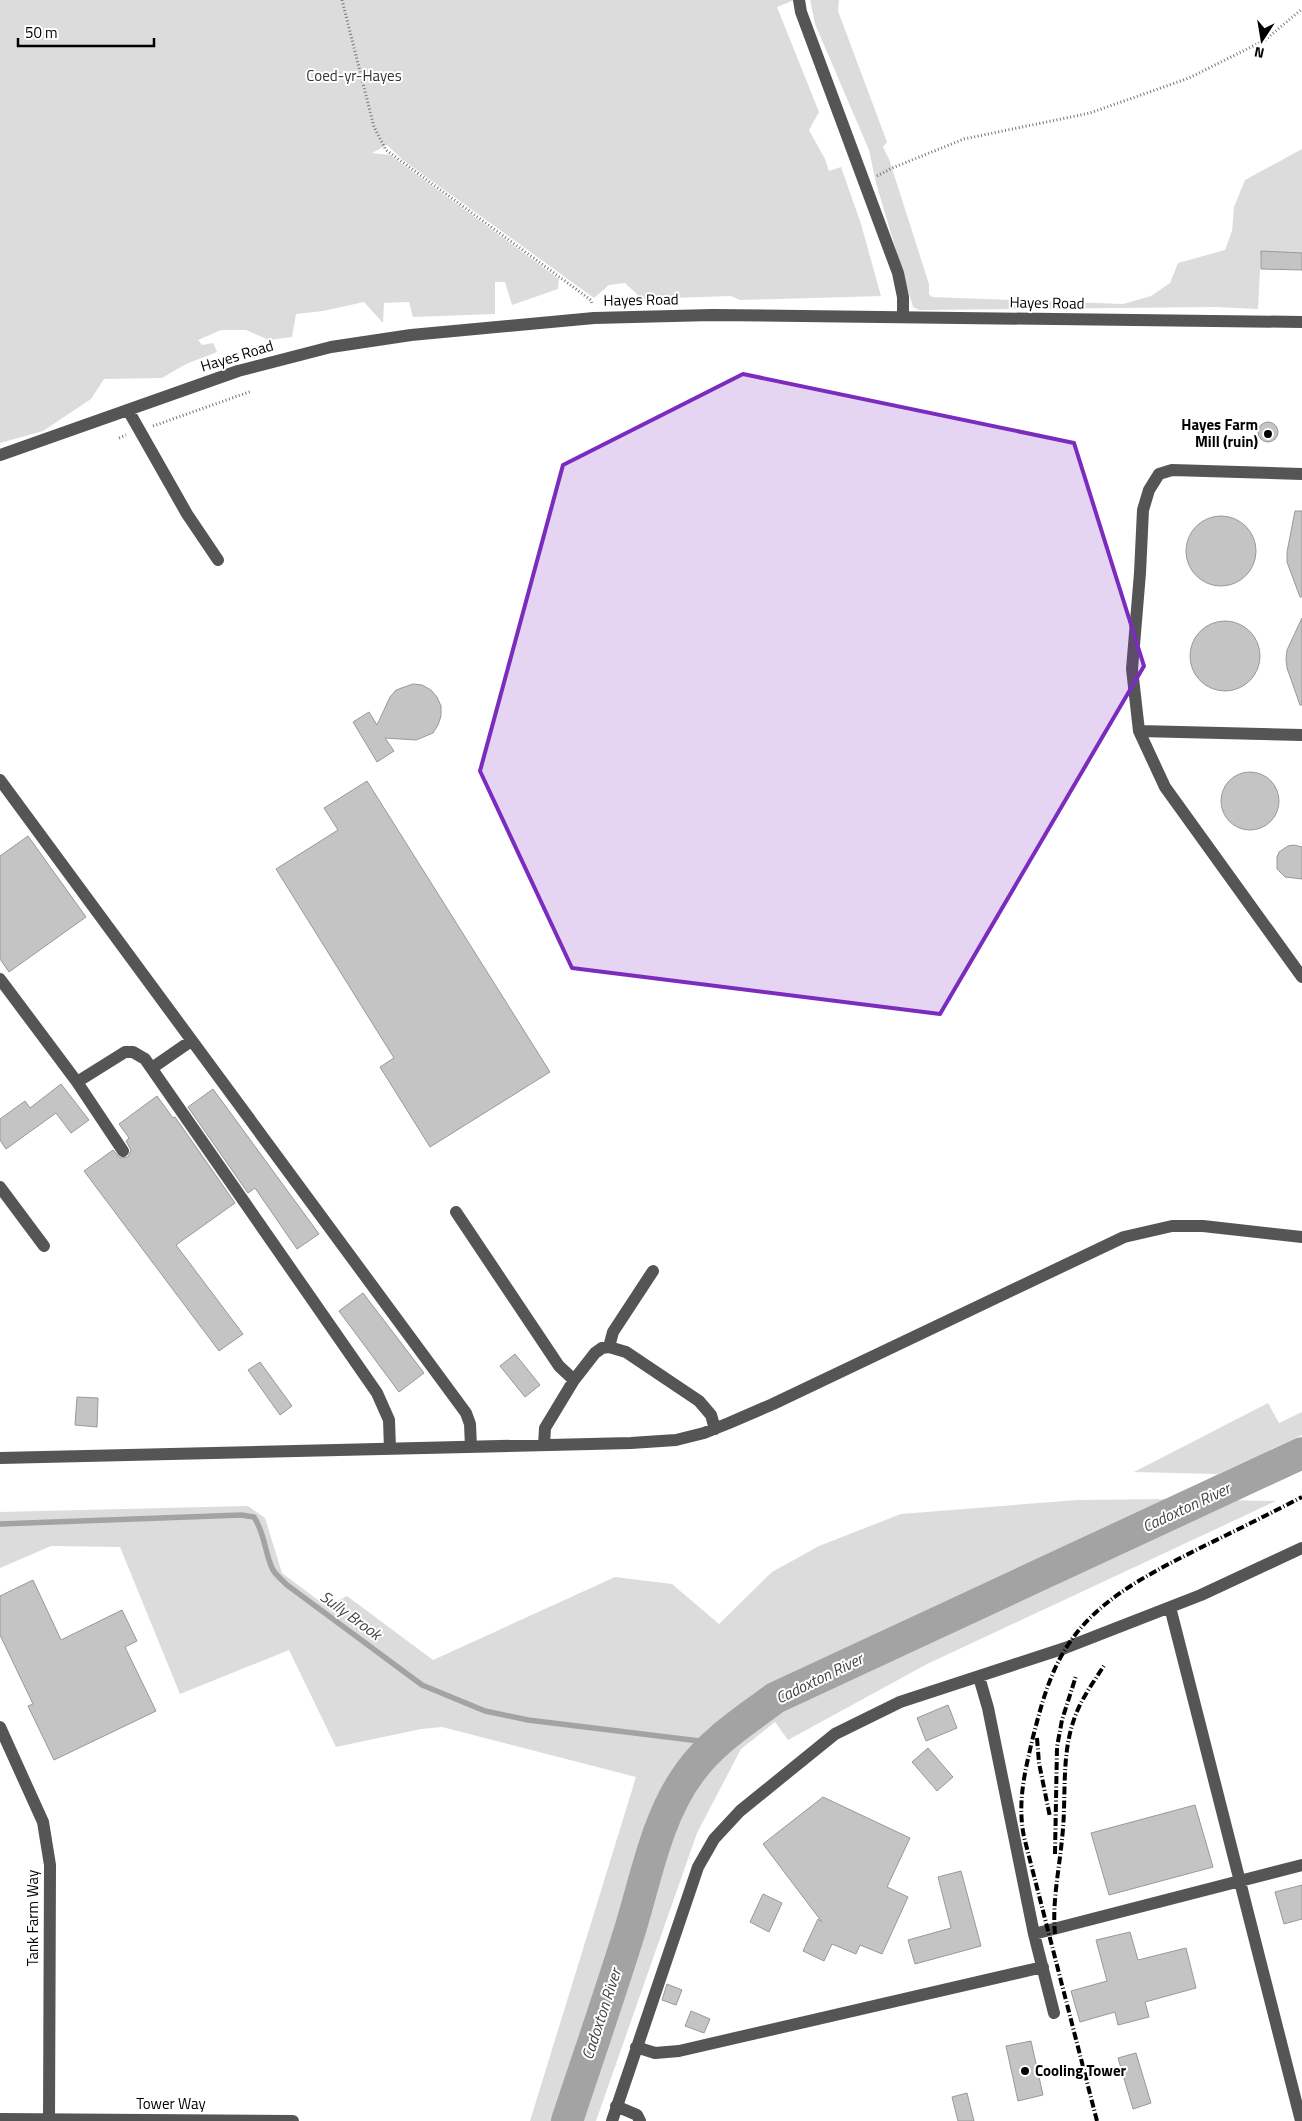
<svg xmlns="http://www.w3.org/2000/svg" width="1302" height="2121" font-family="'Titillium Web',sans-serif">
	<rect width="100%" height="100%" fill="#fff"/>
	<path fill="#dcdcdc" d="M0,0h794l-17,7 42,105 -10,18 16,29 4,12 12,-4 20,57 20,72 -141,4 -9,-4 -89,3 -17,-16 -16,2 -15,13 -191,-138 -16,-15 -15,8 18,2 169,124 -1,10 -46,16 -7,-23h-10v32l-82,3 -4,-15 -25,1 -1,20 -19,-21 -41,9 -27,3 -4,23 -23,3 -23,-10h-25l-23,10 4,5 11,-2 4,9 -31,12 -24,14 -58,1 -13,20 -48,32 -43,12z
		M810,0h29l-1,11 49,131 -4,5 6,12 40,125v10l3,3 191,7 28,-8 19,-13 8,-20 47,-13 7,-19 2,-24 11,-27 57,-31v104l-41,-1 -3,57 -42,-2 -297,3 -6,-3 -37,-124 -7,-33 -54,-126z
		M1268,1403l11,20 23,-11v23l-84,39 -84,-2z
		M1175,1499l101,2 -349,163 -139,76 -13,-18 -34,27 -44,84 -101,288h-66l106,-344 -194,-50 -21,2 -85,18 -47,-97 -109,44 -60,-147 -69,-1 -51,22v-56l248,-6 17,12 17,55 44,33 21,-10 86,64 182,-83 57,7 47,40 53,-52 47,-26 82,-32 176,-14z"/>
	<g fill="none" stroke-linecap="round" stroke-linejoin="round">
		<path stroke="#a3a3a3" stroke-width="5.5" d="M0,1524l241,-9 13,2c12,19 10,35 19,53 3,5 9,10 14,15l135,100 63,26 43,9 188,23"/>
		<path stroke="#a3a3a3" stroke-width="32" d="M567,2121c21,-63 43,-127 63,-191 16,-52 27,-114 60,-158 22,-31 56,-52 85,-74l527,-245"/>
	</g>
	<path fill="#c4c4c4" stroke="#999" d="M1261,251l41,2v17l-41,-1z
		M1258 432a10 10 0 1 1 20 0a10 10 0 1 1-20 0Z
		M1295,511h7v86h-2l-13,-35v-10z
		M1186 551a35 35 0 1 1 70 0a35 35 0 1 1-70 0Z
		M1302,618v87h-2l-13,-37 -1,-9 1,-9z
		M1190 656a35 35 0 1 1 70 0a35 35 0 1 1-70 0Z
		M413,684l9,1 9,5 6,7 4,9v10l-3,9 -5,8 -17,7 -31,-2 9,13 -17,11 -24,-40 16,-10 8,13 13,-28 6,-7z
		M1221 801a29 29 0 1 1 58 0a29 29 0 1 1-58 0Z
		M367,781l183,291 -120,75 -50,-80 14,-9 -118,-189 62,-39 -14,-22z
		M28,836l58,81 -77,55 -9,-13v-103z
		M1294,845l8,2v32l-17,-2 -8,-8v-12l2,-5 9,-6z
		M61,1084l28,36 -18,13 -15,-20 -50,36 -6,-9v-21l25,-18 5,7z
		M213,1089l106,145 -22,15 -42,-61 -7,5 -60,-86z
		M157,1096l16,22 2,-1 60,86 -59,42 67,89 -24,17 -135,-180 29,-21 7,8 8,-1 3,-7 -5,-9 3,-3 -10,-14z
		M363,1293l61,80 -25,19 -60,-81z
		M515,1354l25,31 -15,12 -25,-31z
		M260,1362l32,44 -12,9 -32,-45z
		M77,1397l21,1 -1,29 -22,-2z
		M33,1580l28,60 61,-30 15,31 -12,6 31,64 -102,49 -26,-54 5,-2 -33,-69v-39z
		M948,1705l9,23 -31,13 -9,-23z
		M928,1748l25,29 -16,14 -25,-29z
		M823,1797l87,41 -23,49 21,10 -26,57 -22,-9 -4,9 -24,-10 -8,17 -21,-10 15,-32 4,3 -59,-78z
		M1195,1805l18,62 -104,28 -18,-62z
		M961,1871l20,75 -66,18 -7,-24 43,-12 -13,-51z
		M1302,1885v34l-18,5 -9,-32z
		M763,1894l19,9 -13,29 -19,-10z
		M1130,1932l8,28 48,-12 10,40 -51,14 4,15 -31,8 -3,-13 -35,10 -9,-31 36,-10 -11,-41z
		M667,1984l15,6 -6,15 -14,-5z
		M691,2011l19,8 -6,14 -19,-7z
		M1031,2041l12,54 -25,6 -12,-55z
		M1136,2053l15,50 -18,6 -15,-51z
		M967,2093l7,28h-16l-6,-24z"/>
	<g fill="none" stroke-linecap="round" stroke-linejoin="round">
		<path stroke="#777" stroke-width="3" stroke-dasharray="1 2.5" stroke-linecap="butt" d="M342,0l32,127 12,23 205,150 1,4
			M877,176l15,-8 72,-29 126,-26 99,-35 76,-38 37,-31
			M153,426l99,-35
			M119,438l7,-3"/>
		<path stroke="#555" stroke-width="12" d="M799,0l2,12 97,261 5,24v20
			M128,410l59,104 31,46
			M0,455l238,-84 93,-24 80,-12 183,-17 118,-3 590,7
			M1302,474l-130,-4 -13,4 -10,16 -6,20 -3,63 -8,96 7,62 26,56 137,190
			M1139,731l163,4
			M0,780l466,633 4,11 1,23
			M0,979l77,103 46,69
			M152,1068l39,-27
			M77,1082l48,-30h8l12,7 232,334 12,27 1,29
			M0,1187l44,59
			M456,1212l103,154 15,14
			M609,1347l4,-15 40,-61
			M544,1445l1,-17 29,-48 21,-27 7,-5 7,-1 17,5 73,49 12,14 4,14
			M0,1458l631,-15 45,-3 28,-7 25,-10 44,-19 351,-167 48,-11h31l99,11
			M1170,1607l131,514
			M979,1677l9,31 46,226 20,79
			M0,1727l43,95 7,43 -1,256
			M1034,1934l268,-69
			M636,2047l19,6 24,-2 364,-84
			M616,2106l21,9 3,6
			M0,2119l293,2
			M612,2121l86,-254 16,-28 26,-28 95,-77 65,-32 165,-54 136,-53 101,-47"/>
		<path stroke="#000" stroke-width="4" stroke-dasharray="8 2.5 1 2.5" stroke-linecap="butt" d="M1037,1738l2,25 11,54
			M1055,1854l2,-107 5,-27 14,-44
			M1055,1934c-3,-32 4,-63 7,-95 5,-42 -2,-85 14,-125 7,-18 19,-34 29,-50
			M1097,2121l-73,-284c-7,-35 1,-66 9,-100 8,-31 16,-62 33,-89 31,-50 87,-76 138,-102 33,-16 65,-32 98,-49"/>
	</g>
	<path fill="#7b2cbf" fill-opacity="0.2" stroke="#7b2cbf" stroke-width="4" stroke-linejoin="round" d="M743,374l331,69 70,223 -204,348 -368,-46 -92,-197 83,-306z"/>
	<g fill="#000" stroke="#fff" stroke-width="2">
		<circle cx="1268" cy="434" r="5"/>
		<circle cx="1025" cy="2071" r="5"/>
	</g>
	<g text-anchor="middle" stroke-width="4" stroke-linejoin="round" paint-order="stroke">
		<g font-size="15" fill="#333" stroke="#fff">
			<text x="354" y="81">Coed-yr-Hayes</text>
		</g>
		<g font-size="15" fill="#000" stroke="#fff">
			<text transform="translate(641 300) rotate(-1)" y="5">Hayes Road</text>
			<text transform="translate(1047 303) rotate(1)" y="5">Hayes Road</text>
			<text transform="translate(237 356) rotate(-17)" y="5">Hayes Road</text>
			<text transform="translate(33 1918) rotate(-90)" y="5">Tank Farm Way</text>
			<text x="171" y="2109">Tower Way</text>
		</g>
		<g font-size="15" font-weight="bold" fill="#000" stroke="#fff" text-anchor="end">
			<text x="1258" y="430">Hayes Farm<tspan x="1258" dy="17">Mill (ruin)</tspan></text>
			<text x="1035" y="2076" text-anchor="start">Cooling Tower</text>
		</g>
		<g font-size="16" font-style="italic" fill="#444" stroke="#fff">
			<text transform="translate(1186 1507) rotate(-25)" y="6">Cadoxton River</text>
			<text transform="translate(351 1615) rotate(36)" y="6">Sully Brook</text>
			<text transform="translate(819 1678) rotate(-26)" y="6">Cadoxton River</text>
			<text transform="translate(601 2014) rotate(-72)" y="6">Cadoxton River</text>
		</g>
	</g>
	<g transform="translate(1262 40) rotate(192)" stroke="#ffffff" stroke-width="4" paint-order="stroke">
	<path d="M0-4L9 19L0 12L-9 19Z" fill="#000000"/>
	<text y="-8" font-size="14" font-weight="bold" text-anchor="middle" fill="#000000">N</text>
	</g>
	<path d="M18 38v8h136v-8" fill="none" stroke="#000000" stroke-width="2.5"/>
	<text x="25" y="38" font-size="15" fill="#000000" stroke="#ffffff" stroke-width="4" paint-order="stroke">50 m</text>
</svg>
